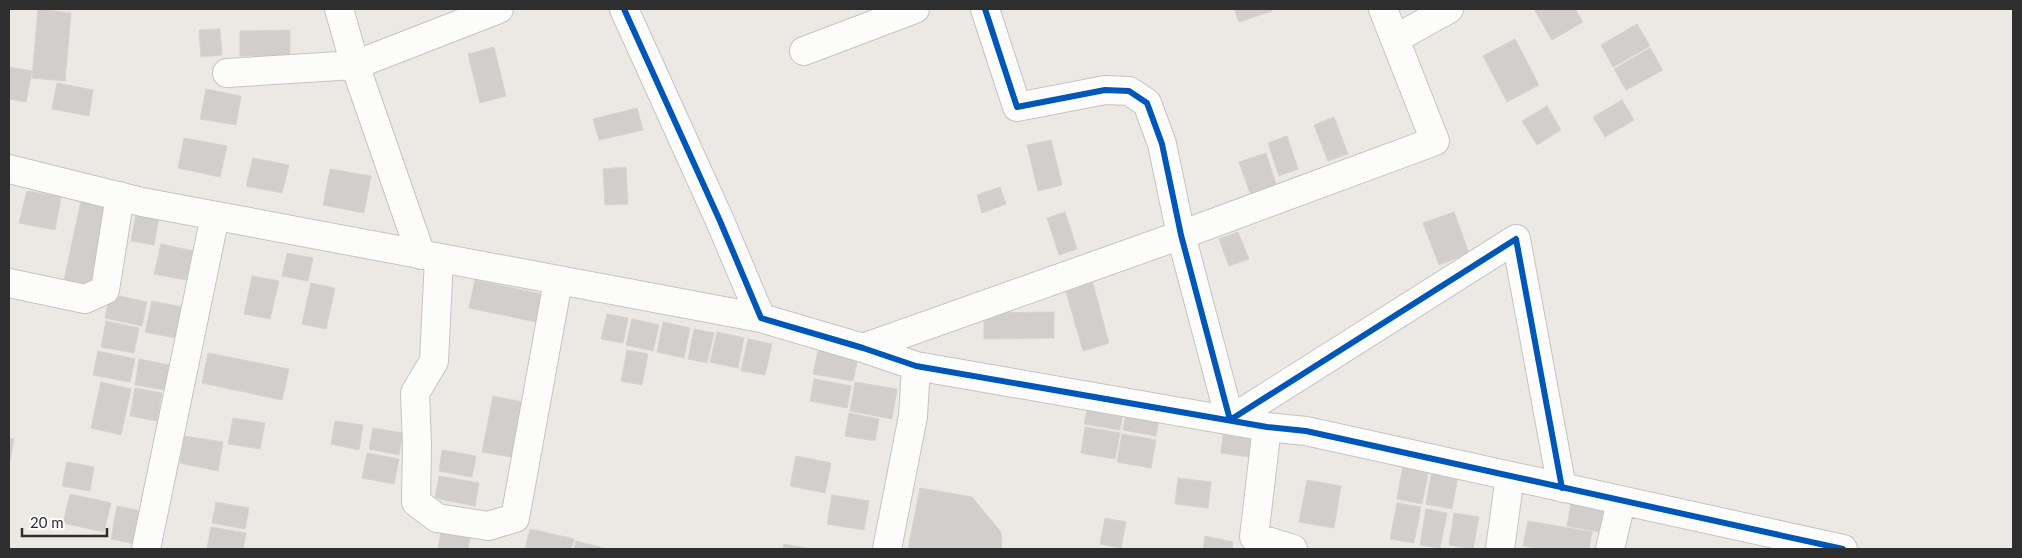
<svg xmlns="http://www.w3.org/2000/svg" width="2022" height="558" font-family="Lato,sans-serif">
	<rect width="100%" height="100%" fill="#ece8e4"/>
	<path fill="#d1cecb" stroke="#d7d4d0" d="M38,9l33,4 -6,68 -33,-3z
		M1234,9h38v2l-33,11z
		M1534,9h41l8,13 -31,18z
		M1637,24l13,22 -37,21 -12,-22z
		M220,29l2,26 -21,2 -2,-27z
		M290,30v25l-50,1v-25z
		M1515,39l24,46 -32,17 -24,-46z
		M494,47l12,49 -26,7 -12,-49z
		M1650,48l13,22 -37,20 -12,-21z
		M9,67l23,4 -6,31 -17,-3z
		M57,83l36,7 -4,26 -37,-7z
		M206,89l35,7 -5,29 -36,-6z
		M1622,100l12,20 -29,17 -12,-20z
		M1547,106l14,24 -24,15 -15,-24z
		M637,108l6,22 -44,10 -6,-21z
		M1334,117l14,37 -20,7 -14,-36z
		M1287,136l11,33 -19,7 -11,-33z
		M184,138l43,8 -7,31 -42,-9z
		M1051,140l11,45 -24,6 -11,-46z
		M1266,153l10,31 -26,9 -11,-31z
		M253,158l36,7 -7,28 -36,-7z
		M626,167l2,37 -23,1 -2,-36z
		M330,169l41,7 -7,37 -41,-8z
		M1000,187l6,17 -24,9 -5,-18z
		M27,191l34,6 -6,33 -36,-7z
		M81,201l31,6 -17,79 -31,-6z
		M1065,212l12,37 -18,6 -12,-37z
		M1454,212l15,41 -30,12 -16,-42z
		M136,213l23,4 -5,28 -23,-4z
		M1238,232l11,27 -20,7 -10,-27z
		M161,244l42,9 -6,29 -43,-8z
		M287,253l26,5 -5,23 -26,-5z
		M252,276l27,5 -9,38 -26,-5z
		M475,280l72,15 -6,28 -72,-15z
		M1092,280l17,63 -26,8 -18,-63z
		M311,283l24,5 -9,41 -24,-5z
		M110,294l37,8 -5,24 -37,-8z
		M152,301l40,8 -7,31 -40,-8z
		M1054,312v26l-70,1v-26z
		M607,314l21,4 -5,25 -22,-4z
		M632,319l27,6 -6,26 -27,-6z
		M106,321l33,7 -5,25 -33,-6z
		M663,322l27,6 -6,30 -27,-6z
		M694,329l20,4 -7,30 -19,-4z
		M717,332l27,6 -6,30 -28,-6z
		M748,339l24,5 -7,31 -24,-4z
		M819,346l40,7 -6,28 -40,-7z
		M627,350l21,4 -6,31 -21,-4z
		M98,351l37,8 -5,23 -37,-7z
		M208,353l81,16 -7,31 -80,-17z
		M139,359l36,7 -4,25 -36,-6z
		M814,379l37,7 -4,22 -37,-7z
		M101,382l30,7 -10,46 -30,-7z
		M855,382l42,7 -5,30 -42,-8z
		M135,388l27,5 -5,28 -27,-5z
		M493,396l40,8 -10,55 -41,-7z
		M1089,400l35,7 -4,23 -36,-6z
		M1127,407l33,6 -4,23 -33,-6z
		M849,413l30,6 -4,22 -30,-5z
		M233,418l32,5 -5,26 -32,-5z
		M335,421l28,4 -4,25 -28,-6z
		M1224,426l37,6 -5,26 -35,-5z
		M1085,427l35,6 -5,26 -34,-6z
		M373,428l30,5 -4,22 -30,-6z
		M1122,434l34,6 -5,28 -34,-6z
		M184,436l39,6 -5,29 -38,-8z
		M9,438l5,1 -5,27z
		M442,450l34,6 -4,21 -33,-6z
		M367,453l32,6 -5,25 -32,-6z
		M796,456l35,7 -6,30 -35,-7z
		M67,462l27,5 -4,24 -28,-5z
		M1403,465l26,4 -7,35 -25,-5z
		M1432,471l26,5 -6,33 -26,-5z
		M439,476l40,7 -4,23 -40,-8z
		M1178,478l33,4 -3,26 -33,-4z
		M1307,480l34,6 -7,42 -35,-6z
		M920,488l52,9 29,35 1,17h-94z
		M70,494l41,9 -7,29 -41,-9z
		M832,495l37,6 -5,29 -37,-6z
		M1572,498l44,8 -5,28 -44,-8z
		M216,502l33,6 -4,21 -33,-6z
		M1397,503l24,4 -7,36 -24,-4z
		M117,506l24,5 -6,33 -24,-5z
		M1426,509l21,4 -7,35 -20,-3z
		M1454,513l25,4 -6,32 -24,-4z
		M1105,518l21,4 -5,26 -21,-4z
		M1528,521l64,11 -3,17h-47l-19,-3z
		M211,527l35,6 -3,16h-36z
		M442,527l29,5 -3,17h-30z
		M530,529l44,10 -3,10h-46z
		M1205,536l28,6 -1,7h-29z
		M576,541l32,8h-34z
		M784,544l28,5h-29z"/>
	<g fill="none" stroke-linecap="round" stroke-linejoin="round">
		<defs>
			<path id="minor" d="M339,9l16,56 66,190
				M624,9l96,212 41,97 102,30 53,18 351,61 39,4 537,118
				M985,9l32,98 88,-17 24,1 18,12 15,41 19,91 49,185 286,-181 46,249
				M1395,39l54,-30
				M804,51l111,-42
				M227,73l128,-8 144,-56
				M9,169l133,33 619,116
				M439,259l-5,102 -19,32 2,51 -1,58 21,16 51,8 27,-8 43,-237
				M9,283l76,16 20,-9 15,-94
				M863,348l318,-113 254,-94 -52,-132
				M1267,427l-13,110 39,12
				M146,549l69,-333
				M887,549l26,-133 3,-50
				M1500,549l10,-73
				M1610,549l11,-47"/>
		</defs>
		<use href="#minor" stroke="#c5c4c5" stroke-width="30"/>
		<use href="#minor" stroke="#fcfcfb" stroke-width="28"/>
		<defs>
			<path id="cycleway" d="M624,9l96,212 41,97 102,30 53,18 351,61 39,4 537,118
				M985,9l32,98 88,-17 24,1 18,12 15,41 19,91 49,185 286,-181 46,249"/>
		</defs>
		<use href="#cycleway" stroke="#fff" stroke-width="9"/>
		<use href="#cycleway" stroke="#0057b8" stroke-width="6"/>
	</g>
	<rect width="2022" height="558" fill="none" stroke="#2e2e2e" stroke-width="20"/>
	<path d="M22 528v8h85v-8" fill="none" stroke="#2e2e2e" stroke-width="2.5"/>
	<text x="30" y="528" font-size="15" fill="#2e2e2e" stroke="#ffffff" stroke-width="4" paint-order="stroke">20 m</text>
</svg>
